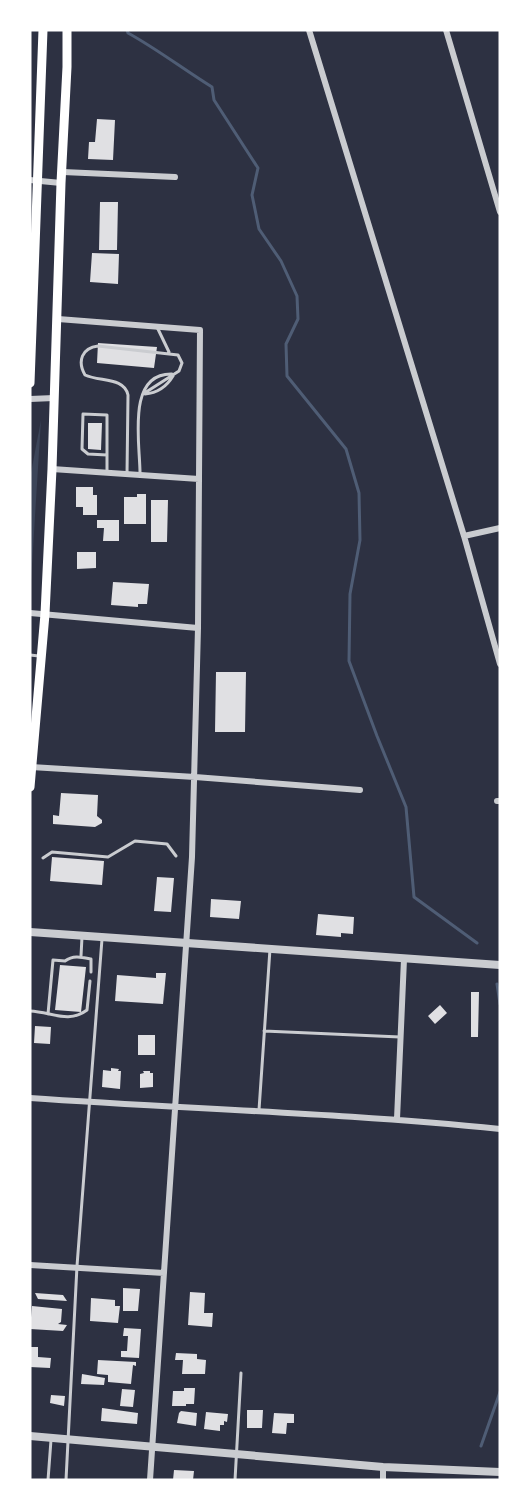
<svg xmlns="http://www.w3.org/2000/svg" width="530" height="1510" font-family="Quicksand,sans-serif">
	<rect width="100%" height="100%" fill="#2d3142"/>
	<path fill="#3c4559" d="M41,420l-11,177v-119z"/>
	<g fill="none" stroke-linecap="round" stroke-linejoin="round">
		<path stroke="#4f5d75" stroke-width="3" d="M127,30l1,3c29,16 55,36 84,54l2,13 44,68 -6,27 7,34 22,32 16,35 1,23 -12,25 1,32 59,73 13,44 1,47 -10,54 -1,67 28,75 29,71 8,90 63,46
			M497,984l3,20
			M481,1446l19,-54"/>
	</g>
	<path fill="#e0e0e3" d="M97,119l18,1 -2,40 -25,-1 1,-17h6z
		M100,202h18l-1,48h-18z
		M92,253l27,1 -1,30 -28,-2z
		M98,343l59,4 -3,21 -57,-5z
		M88,423h14l-1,27 -13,-1z
		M76,487h17v8h4v20h-14v-8h-7z
		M137,494h9v30h-22v-27h13z
		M151,500h17l-1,42h-16z
		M97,520h22v21h-16l1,-13h-7z
		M77,552h19v16l-19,1z
		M113,582l36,2 -2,20h-9v3l-27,-2z
		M216,672h30l-1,60h-30z
		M61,793l37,2 -1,21 5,4v3l-7,4 -42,-3v-9l6,1z
		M52,857l52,4 -2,24 -52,-4z
		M157,877l17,1 -3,34 -17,-1z
		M211,899l30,2 -2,18 -29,-2z
		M318,914l36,3 -1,17 -12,-1v4l-25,-2z
		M60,965l26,2 -5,45 -26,-2z
		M156,973h10l-3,31 -48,-3 2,-26 39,3z
		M471,992h8l-1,45h-7z
		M440,1005l7,8 -12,11 -7,-8z
		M35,1026l16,1 -1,17 -16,-1z
		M138,1035h17v20h-17z
		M111,1068l8,1 -1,2h3l-1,18 -18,-2 1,-17 8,1z
		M143,1071h7v2h3v14l-13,1v-14l4,-1z
		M123,1288l17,1 -2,22h-15z
		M190,1292l15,1 -1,20h9l-1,14 -24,-2z
		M35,1293l28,2 4,6 -29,-2z
		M91,1298l24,2v6h5l-2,17 -28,-2z
		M32,1306l30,3 -1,13 -3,2 9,1 -4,6 -33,-2z
		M124,1328l17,1 -2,29 -18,-1v-6h6l1,-15h-5z
		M30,1347h8v10l13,1 -1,10 -20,-1z
		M176,1353l21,1v5l9,1 -1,14h-23l1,-14h-8z
		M98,1360l38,2v4l-3,-1 -2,19 -23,-2v-7l-11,-1z
		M82,1374l23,4 -1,7 -23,-1z
		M184,1388h11l-1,16h-8v2h-14l1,-15h11z
		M122,1389l13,1 -2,17 -13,-1z
		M51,1395l14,1 -1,10 -14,-3z
		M102,1408l36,5 -1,11 -36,-3z
		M247,1410h16l-1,18h-15z
		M181,1411l16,2 -1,13 -19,-3 2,-10z
		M206,1412l22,2 -1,8 -3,-1v4h-4v6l-16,-2z
		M274,1413l20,1v9h-7l-1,11 -14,-1z
		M174,1470l20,1 -1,9h-20z"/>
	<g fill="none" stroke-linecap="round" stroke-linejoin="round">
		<path stroke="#caccd0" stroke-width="3" d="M157,327l12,25
			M145,394c12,-1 22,-8 28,-18
			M107,455l-19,-1 -6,-5 1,-35 24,1v56
			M140,473c0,-30 -14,-100 32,-99
			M127,474l1,-79c-4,-18 -28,-13 -43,-20 -8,-14 -3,-27 13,-29l80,9 4,8 -3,8 -36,23
			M30,655l9,1
			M43,858l9,-6 56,5 27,-16 32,3 9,12
			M81,956l1,-19
			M30,1011c22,1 38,13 57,-1l3,-29
			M48,1014l5,-54 12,1c8,-6 16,-4 26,-2v13
			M264,1031l136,6
			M259,1110l11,-161
			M48,1480l3,-40
			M66,1480l11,-214 25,-327
			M235,1480l6,-107"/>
		<path stroke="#caccd0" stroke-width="6" d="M309,30l155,506 36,128
			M446,30l54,182
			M63,172l112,5
			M30,180l31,3
			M58,319l142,11 -2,298 -6,229 -42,623
			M30,399l24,-1
			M52,469l147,10
			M464,536l36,-8
			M30,613l168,15
			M31,767l164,10 165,13
			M497,801h3
			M30,1098c157,11 314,15 470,31
			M397,1119l7,-160
			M30,1265l134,8
			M383,1480v-13"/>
		<path stroke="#caccd0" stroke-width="8" d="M30,932l470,33
			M30,1436l353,31 117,5"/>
		<path stroke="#fff" stroke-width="9" d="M30,383l13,-353
			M30,787l15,-173 7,-145 9,-286 6,-116v-37"/>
	</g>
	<rect width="530" height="1510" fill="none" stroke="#ffffff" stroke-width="63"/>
</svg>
